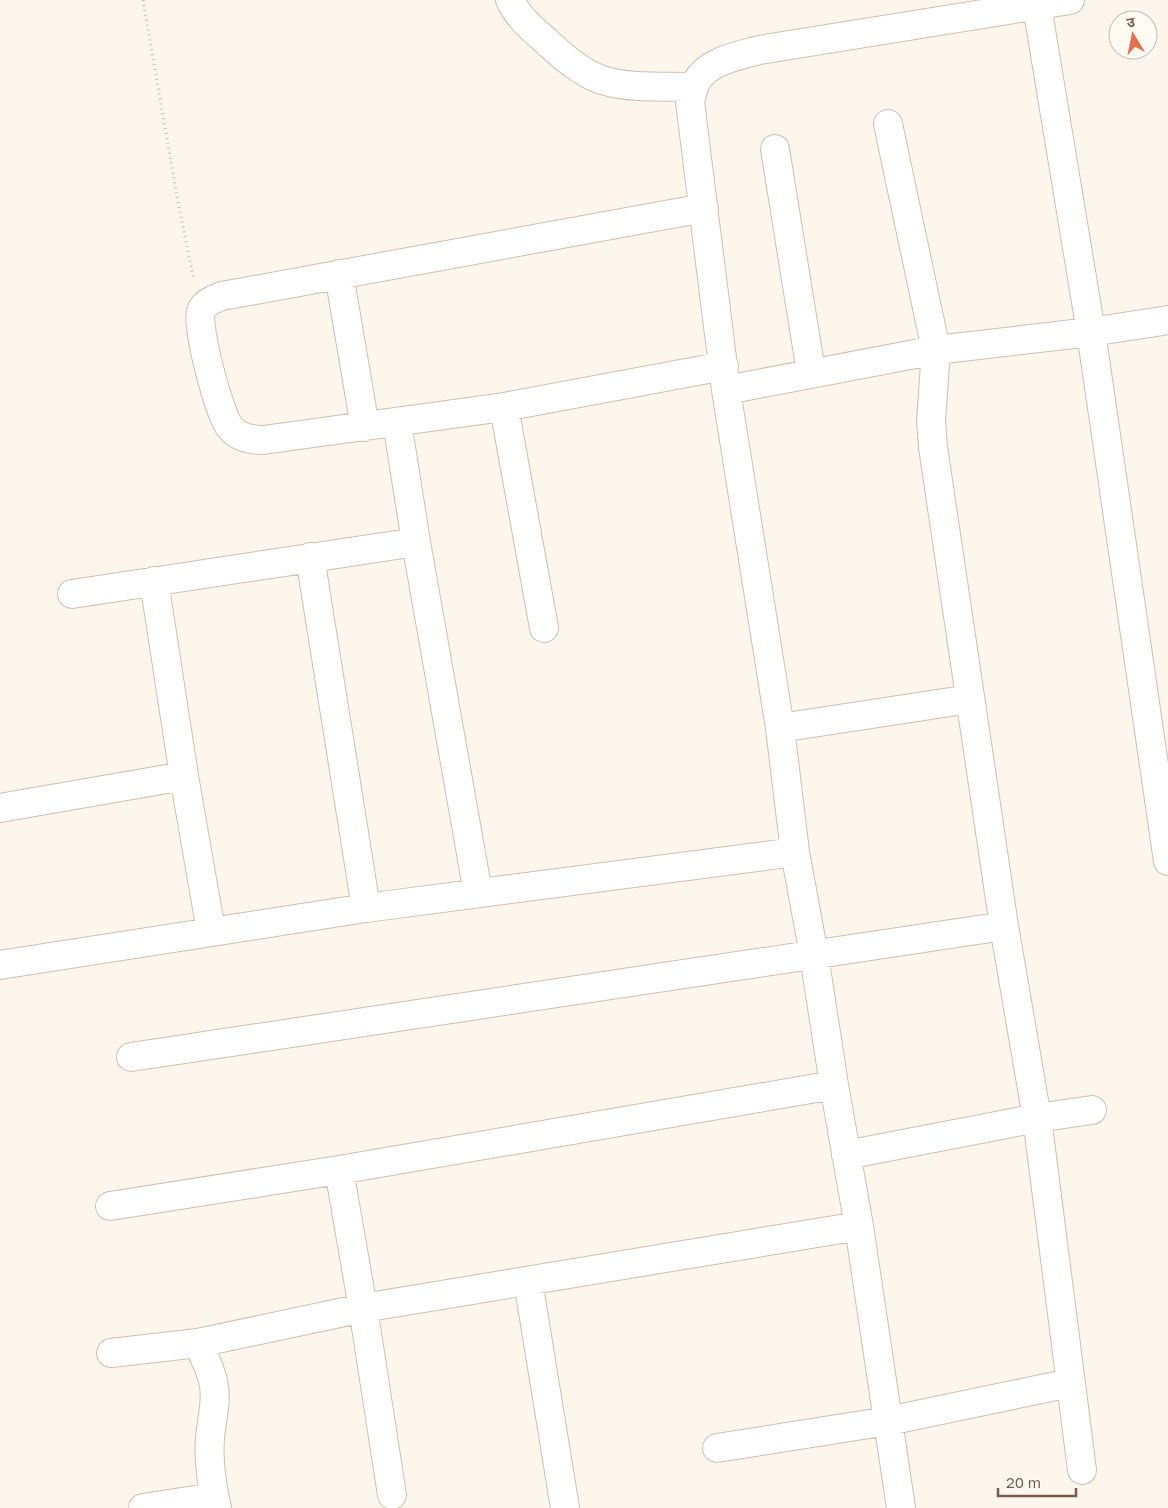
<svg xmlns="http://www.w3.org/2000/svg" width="1168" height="1508" font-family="'Golos Text','Noto Sans Devanagari',sans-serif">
	<rect width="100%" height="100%" fill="#fdf6ec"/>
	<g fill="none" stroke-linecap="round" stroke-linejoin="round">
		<defs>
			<path id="minor" d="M510,0c8,17 21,28 35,40 16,15 36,33 57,40 29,9 62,6 92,7
				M1036,0l55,332 77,529
				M888,124l48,226 -5,71 2,26 71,479 33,192 45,352
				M775,149l36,223
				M704,208l-482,88c-8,3 -18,7 -21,15 -5,16 18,101 28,115 8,11 22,14 34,14l241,-33 220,-41
				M339,274l26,153
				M726,390l210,-40 155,-18 77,-12
				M504,407l40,221
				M397,422l19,120 62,351
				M310,557l56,351
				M154,581l30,195 27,155
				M72,594l344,-52
				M780,728l190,-29
				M0,808l184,-32
				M0,965l366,-57 429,-56
				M131,1057l873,-131
				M846,1155l191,-37 55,-8
				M339,1170l24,138 29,187
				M110,1206l229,-36 495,-85
				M528,1281l37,227
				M198,1343c6,14 14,28 16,43 3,18 -3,35 -4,53 -2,23 2,47 7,69
				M111,1353l87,-10 165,-35 496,-82
				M717,1448l171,-27 182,-38
				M143,1508l71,-11
				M901,1508l-42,-282 -25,-141 -20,-130 -19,-103 -15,-124 -54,-338 -36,-288c2,-7 3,-14 6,-20 12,-21 41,-26 63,-32l311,-50"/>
		</defs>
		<use href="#minor" stroke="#d1beb0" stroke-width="30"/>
		<path stroke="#d9b8a5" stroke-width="3" stroke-dasharray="1 4" stroke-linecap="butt" d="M143,0l36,208 15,72"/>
		<use href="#minor" stroke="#fff" stroke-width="28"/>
	</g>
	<g transform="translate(1133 35) rotate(350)"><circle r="24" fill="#fffaf3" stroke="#cabbb1"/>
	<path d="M0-4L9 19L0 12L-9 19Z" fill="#e76f51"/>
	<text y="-8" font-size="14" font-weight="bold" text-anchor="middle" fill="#7a5c4d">उ</text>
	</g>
	<path d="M998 1488v8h78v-8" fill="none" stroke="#7a5c4d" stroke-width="2.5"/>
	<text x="1006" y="1488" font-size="15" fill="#7a5c4d" stroke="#fffaf3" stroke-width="4" paint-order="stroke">20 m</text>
</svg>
